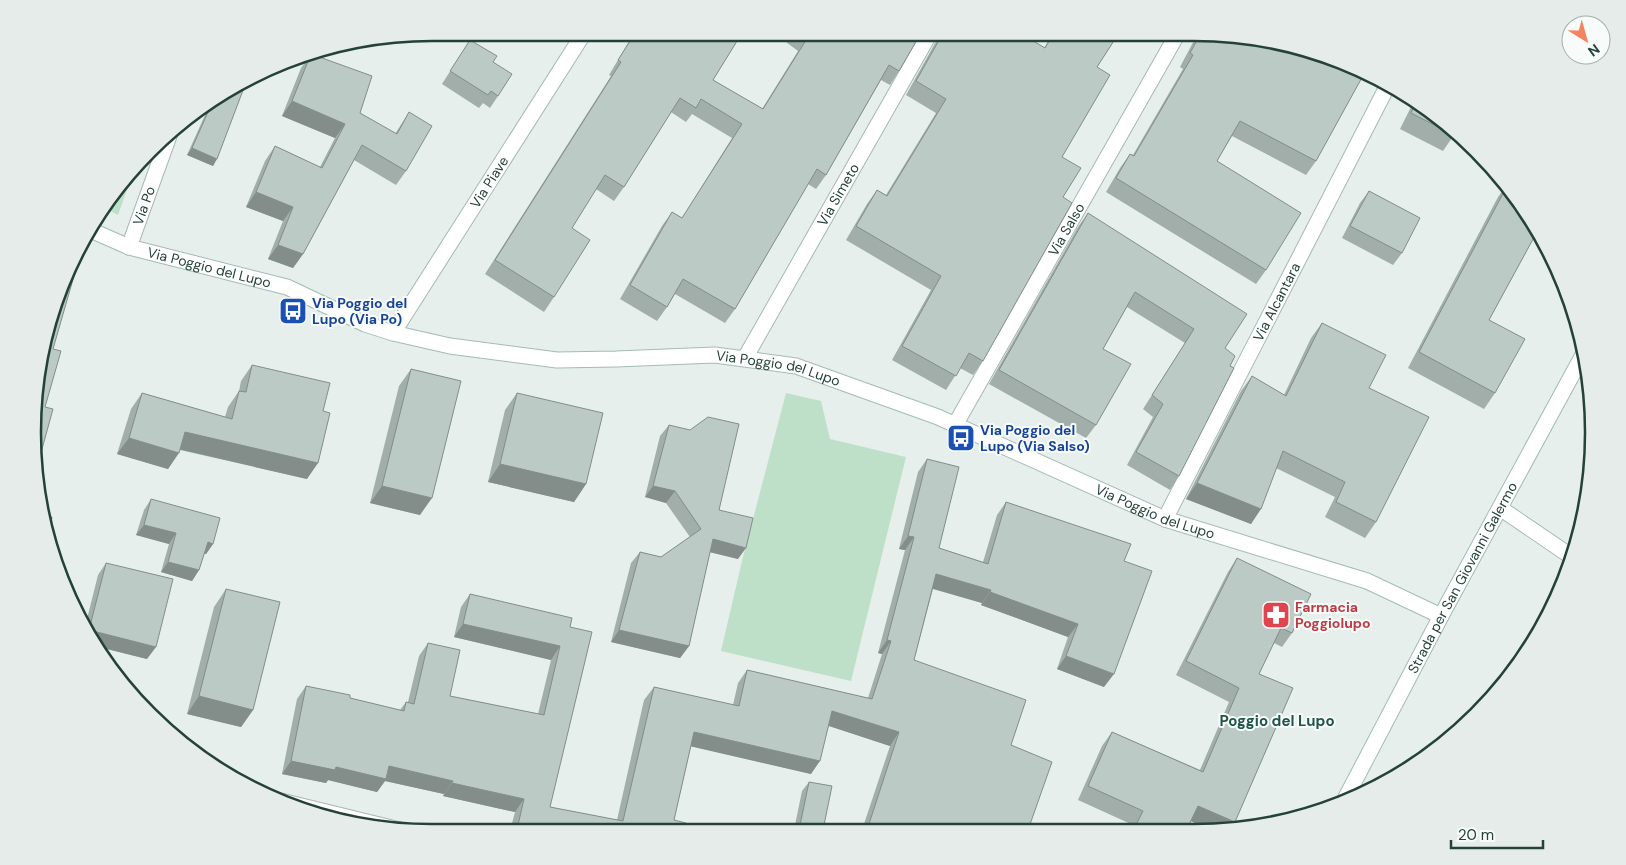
<svg xmlns="http://www.w3.org/2000/svg" width="1626" height="865" font-family="'DM Sans',sans-serif">
	<rect width="100%" height="100%" fill="#e6efeb"/>
	<path fill="#bfe0c8" d="M132,176l-14,39 -15,-8z
		M786,393l35,8 9,38 76,18 -55,224 -130,-30 21,-90z"/>
	<g fill="none" stroke-linecap="round" stroke-linejoin="round">
		<defs>
			<g id="street">
				<path id="s1" d="M129,247l40,-111"/>
				<path id="s2" d="M393,333l191,-300"/>
				<path id="s3" d="M745,358l185,-325"/>
				<path id="s4" d="M955,425l223,-392"/>
				<path id="s5" d="M1165,519l223,-434"/>
				<path d="M281,801l123,30"/>
			</g>
			<g id="secondary">
				<path id="s6" d="M91,229l4,3 34,15 158,40 78,37 28,9 57,13 107,14 59,-1 99,-4 81,11 142,51 227,102 202,62 74,35"/>
				<path d="M1500,508l72,49"/>
				<path id="s7" d="M1343,803l98,-187 143,-263"/>
			</g>
		</defs>
		<use href="#street" stroke="#a8b8b2" stroke-width="17"/>
		<use href="#secondary" stroke="#a4bbb3" stroke-width="17"/>
		<use href="#street" stroke="#fff" stroke-width="15"/>
		<use href="#secondary" stroke="#fff" stroke-width="15"/>
	</g>
	<path fill="#a1aea9" d="M634,33h108l-29,47 49,29 36,-58 -24,-18h147l-22,38 -9,14 -9,-5 -55,95 -10,14 -8,-5 -73,125 -10,14 -50,-29 -8,13 -10,14 -37,-22 42,-73 10,-14 10,6 50,-80 -40,-24 -6,8 -15,-10 -47,75 -10,14 -18,-12 -24,39 -18,69 -10,15 -59,-38 126,-198 -2,-1z
		M939,33h81l24,15 9,-15h66l-22,34 -35,90 1,40 -80,164 -10,14 -13,-7 -14,22 -54,-30 39,-70 -85,-50 21,-36 10,-14 9,5 50,-82 -30,-18 32,-57z
		M1198,33h21l102,25 2,-2 42,16 -49,89 -10,14 -74,-39 -15,25 49,109 -10,14 -150,-92 14,-24 10,-14 3,1 50,-86 -3,-2z
		M470,40l23,22 5,34 -8,12 -7,-5 -4,5 -37,-24z
		M311,54l49,59 35,21 14,-22 -3,59 -10,14 -42,-25 -51,94 -10,14 -25,-9 15,-38 -37,-14 19,-46 10,-15 45,21 15,-29 -53,-22 19,-48z
		M245,85l-32,81 -26,-11 23,-51z
		M1414,101l23,14 17,20 -11,16 -43,-22z
		M1506,186l32,44 -49,90 6,73 -11,16 -76,-41 90,-171z
		M1369,191l33,62 -9,12 -51,-27 18,-35z
		M1088,213l137,135 5,18 -51,110 -9,14 -43,-25 26,-48 -10,-8 42,-66 -58,-36 -24,42 -7,76 -10,13 -97,-54 89,-157z
		M1322,323l47,65 7,134 -11,16 -40,-21 10,-20 -59,-29 -25,56 -65,-25 55,-108 11,-15 32,19 27,-57z
		M252,365l55,114 -127,-29 -12,19 -51,-15 14,-45 11,-16 83,24 3,-10 11,-16 2,-10z
		M411,369l9,146 -50,-12 29,-117z
		M517,393l69,91 -12,18 -86,-20 17,-72z
		M669,425l50,85 19,49 -28,-7 -21,94 -9,12 -69,-16 20,-79 9,-11 21,5 29,-20 -24,-34 -21,-6 15,-61z
		M927,459l12,89 44,14 14,-47 9,-13 118,59 -20,126 -47,-18 11,-32 -87,-32 1,-2 -49,-14 -19,71 97,85 17,85h-166l28,-84 -61,-20 -18,48 -120,-28 -17,74 10,11h-174l5,-19 -72,-16 1,-2 -59,-13 -8,11 -49,-12 -2,3 -44,-9 15,-75 9,-13 44,12 50,12 6,-8h2l11,-46 9,-13 22,53 88,18 13,-54 -97,-23 7,-30 9,-13 100,33 -20,180 67,13 27,-120 10,-13 79,18 5,-22 9,-13 121,28 14,-44 -4,-1 27,-103 -6,-1 19,-77z
		M151,499l62,45 -7,10h-2l-5,16 -7,11 -31,-9 8,-28 -33,-9 8,-25z
		M1237,558l55,75 -10,14 -8,-4 -15,31 -24,148 -5,7h-21l-18,-8 -4,8h-56l2,-4 -55,-25 24,-54 10,-14 88,38 29,-68 -53,-27 52,-103z
		M106,563l41,96 -52,-13 -10,-19 13,-52z
		M226,589l27,121 -12,17 -54,-13 27,-107z
		M809,782l14,48h-29l8,-39z"/>
	<path fill="#838d89" d="M292,101l53,23 -10,14 -53,-22z
		M192,148l25,11 -4,7 -26,-11z
		M256,192l37,15 -10,14 -37,-14z
		M278,245l25,9 -10,14 -25,-9z
		M185,432l133,31 -11,16 -133,-31z
		M129,438l50,15 -11,16 -51,-15z
		M33,458l6,2 -4,6z
		M500,464l86,20 -12,18 -86,-20z
		M1197,483l64,26 -10,15 -65,-25z
		M382,486l50,12 -12,17 -50,-12z
		M653,486l22,5 -9,12 -21,-6z
		M144,525l32,8 -7,11 -33,-9z
		M908,536l6,1 -9,13 -6,-1z
		M713,539l33,9 -8,11 -33,-8z
		M208,542l5,2 -7,10 -6,-1z
		M168,562l31,8 -7,11 -31,-9z
		M936,574l55,16 -9,13 -55,-16z
		M990,592l88,32 -10,13 -87,-32z
		M463,624l97,22 -9,14 -97,-23z
		M89,630l67,17 -9,12 -52,-13 -7,-14z
		M619,630l70,16 -9,12 -69,-16z
		M887,640l4,1 -9,13 -4,-1z
		M1066,656l48,18 -10,13 -47,-18z
		M199,696l54,14 -12,17 -54,-13z
		M832,711l67,21 -9,14 -67,-22z
		M694,732l126,29 -9,13 -126,-29z
		M291,761l45,6 53,-1 64,15 -9,13 -59,-13 -8,11 -49,-12 -2,3 -44,-9z
		M452,783l72,16 -9,13 -72,-16z
		M1198,806l37,16 -5,7h-21l-21,-9z
		M518,825l25,6h-29z"/>
	<path fill="#bbcac4" stroke="#838d89" d="M635,33h107l-29,47 50,29 45,-72 -5,-4h118l-22,38 -10,-6 -63,110 -9,-6 -82,140 -52,-30 -16,28 -37,-22 42,-73 10,6 60,-94 -41,-25 -5,9 -16,-10 -56,89 -19,-12 -33,53 18,12 -36,57 -59,-37 126,-198 -3,-2z
		M943,33h77l25,15 9,-15h65l-22,34 13,8 -48,82 19,11 -18,29 9,6 -89,158 -14,-8 -13,23 -54,-30 39,-70 -85,-50 21,-36 10,6 59,-97 -30,-18z
		M1201,33h18l78,13 26,13 2,-2 40,15 -49,89 -76,-40 -23,40 84,52 -35,57 -150,-92 14,-24 4,2 59,-101 -3,-2z
		M470,40l27,16 -4,6 19,12 -14,22 -7,-5 -3,4 -38,-24z
		M311,54l61,22 -12,37 37,21 12,-22 23,14 -26,45 -44,-26 -59,109 -25,-9 15,-38 -37,-15 19,-46 47,22 23,-44 -53,-23z
		M245,85l-28,74 -25,-11 20,-45z
		M1416,102l21,13 19,18 -2,2 -43,-22z
		M1507,186l31,44 -49,90 36,19 -30,54 -76,-41z
		M1369,191l51,27 -18,35 -52,-27z
		M1088,213l159,101 -22,34 10,8 -5,10 4,2 -55,108 -43,-24 27,-48 -11,-9 42,-66 -59,-37 -32,57 28,15 -35,61 -97,-55z
		M80,255l-27,94 8,2 -16,56 8,2 -14,51 -6,-2 13,-129z
		M1322,323l64,32 -17,33 60,29 -53,105 -40,-20 9,-20 -62,-31 -22,58 -64,-26 55,-107 34,20z
		M252,365l78,18 -7,28 7,2 -12,50 -133,-31 -6,21 -50,-15 13,-45 90,26 7,-28 7,1z
		M411,369l50,12 -29,117 -50,-12z
		M517,393l86,20 -17,71 -86,-20z
		M708,417l31,7 -20,86 34,8 -7,30 -33,-9 -24,107 -70,-16 21,-78 21,5 40,-28 -26,-38 -22,-5 16,-61 21,5z
		M927,459l32,8 -20,81 49,16 18,-62 125,42 -7,17 28,10 -38,103 -48,-18 12,-32 -88,-32 1,-2 -55,-16 -22,86 112,40 -15,45 41,17 -24,68h-161l32,-98 -67,-21 -12,50 -126,-29 -20,88 12,3 -2,8h-141l-25,-6 6,-26 -72,-16 1,-2 -64,-15 -3,13 -50,-12 -1,3 -44,-9 15,-75 44,9v3l54,13 2,-9 8,2 14,-61 32,7 -10,46 94,19 16,-69 -97,-22 7,-30 102,24 -2,9 22,5 -42,175 73,14 31,-134 85,19 8,-36 125,29 19,-58 -4,-1 27,-103 -6,-1z
		M151,499l69,19 -7,26 -5,-2 -9,28 -31,-8 8,-29 -32,-8z
		M47,516l5,1 -2,12z
		M1237,558l74,36 -19,39 -11,-5 -22,46 34,14 -58,134 -37,-16 -11,23h-53l9,-18 -55,-25 24,-54 91,40 36,-84 -53,-27z
		M106,563l67,16 -17,68 -67,-17z
		M226,589l54,13 -27,108 -54,-14z
		M809,782l23,4 -9,44h-24z"/>
	<defs>
		<symbol id="bus-square" viewBox="-11 -11 22 22"><rect x="-9" y="-9" width="18" height="18" rx="4" fill="#1a4fb4" stroke="#f7fbf9"/><path d="M-5-6H5V4H4V6H2V4H-2V6H-4V4H-5ZM-3.5-4V0h7V-4ZM-3.5 1.2v1.5H-2V1.2ZM2 1.2v1.5H3.5V1.2Z" fill="#fff"/></symbol>
		<symbol id="pharmacy-square" viewBox="-11 -11 22 22"><rect x="-9" y="-9" width="18" height="18" rx="4" fill="#e0444e" stroke="#f7fbf9"/><path d="M-2-6h4v4h4v4h-4v4h-4v-4h-4v-4h4Z" fill="#fff"/></symbol>
	</defs>
	<g fill-rule="evenodd">
		<use href="#bus-square" x="277" y="295" width="32" height="32"/>
		<use href="#bus-square" x="945" y="422" width="32" height="32"/>
		<use href="#pharmacy-square" x="1260" y="599" width="32" height="32"/>
	</g>
	<g text-anchor="middle" stroke-width="4" stroke-linejoin="round" paint-order="stroke">
		<g font-size="14" fill="#24423a" stroke="#f7fbf9">
			<text dy="5" stroke="none"><textPath href="#s2" startOffset="179">Via Piave</textPath></text>
			<text dy="5" stroke="none"><textPath href="#s3" startOffset="188">Via Simeto</textPath></text>
			<text dy="5" stroke="none"><textPath href="#s1" startOffset="44">Via Po</textPath></text>
			<text dy="5" stroke="none"><textPath href="#s4" startOffset="225">Via Salso</textPath></text>
			<text dy="5" stroke="none"><textPath href="#s6" startOffset="125">Via Poggio del Lupo</textPath></text>
			<text dy="5" stroke="none"><textPath href="#s5" startOffset="244">Via Alcantara</textPath></text>
			<text dy="5" stroke="none"><textPath href="#s6" startOffset="710">Via Poggio del Lupo</textPath></text>
			<text dy="5" stroke="none"><textPath href="#s6" startOffset="1115">Via Poggio del Lupo</textPath></text>
			<text dy="5" stroke="none"><textPath href="#s7" startOffset="255">Strada per San Giovanni Galermo</textPath></text>
		</g>
		<g font-size="14" font-weight="bold" fill="#164399" stroke="#f7fbf9" text-anchor="start">
			<text x="312" y="308">Via Poggio del<tspan x="312" dy="16">Lupo (Via Po)</tspan></text>
			<text x="980" y="435">Via Poggio del<tspan x="980" dy="16">Lupo (Via Salso)</tspan></text>
		</g>
		<g font-size="14" font-weight="bold" fill="#be3a42" stroke="#f7fbf9" text-anchor="start">
			<text x="1295" y="612">Farmacia<tspan x="1295" dy="16">Poggiolupo</tspan></text>
		</g>
		<g font-size="15" font-weight="bold" fill="#1f5548" stroke="#f7fbf9">
			<text x="1277" y="726">Poggio del Lupo</text>
		</g>
	</g>
	<path d="M0 0H1626V865H0ZM432 41H1194A391 391 0 0 1 1585 432V433A391 391 0 0 1 1194 824H432A391 391 0 0 1 41 433V432A391 391 0 0 1 432 41Z" fill="#e6ecea" fill-rule="evenodd"/>
	<path fill="none" stroke="#24423a" stroke-width="2.5" d="M432 41H1194A391 391 0 0 1 1585 432V433A391 391 0 0 1 1194 824H432A391 391 0 0 1 41 433V432A391 391 0 0 1 432 41Z"/>
	<g transform="translate(1586 40) rotate(143)"><circle r="24" fill="#f7fbf9" stroke="#a3b1ad"/>
	<path d="M0-4L9 19L0 12L-9 19Z" fill="#f4845f"/>
	<text y="-8" font-size="14" font-weight="bold" text-anchor="middle" fill="#24423a">N</text>
	</g>
	<path d="M1451 840v8h92v-8" fill="none" stroke="#24423a" stroke-width="2.5"/>
	<text x="1458" y="840" font-size="15" fill="#24423a" stroke="#f7fbf9" stroke-width="4" paint-order="stroke">20 m</text>
</svg>
